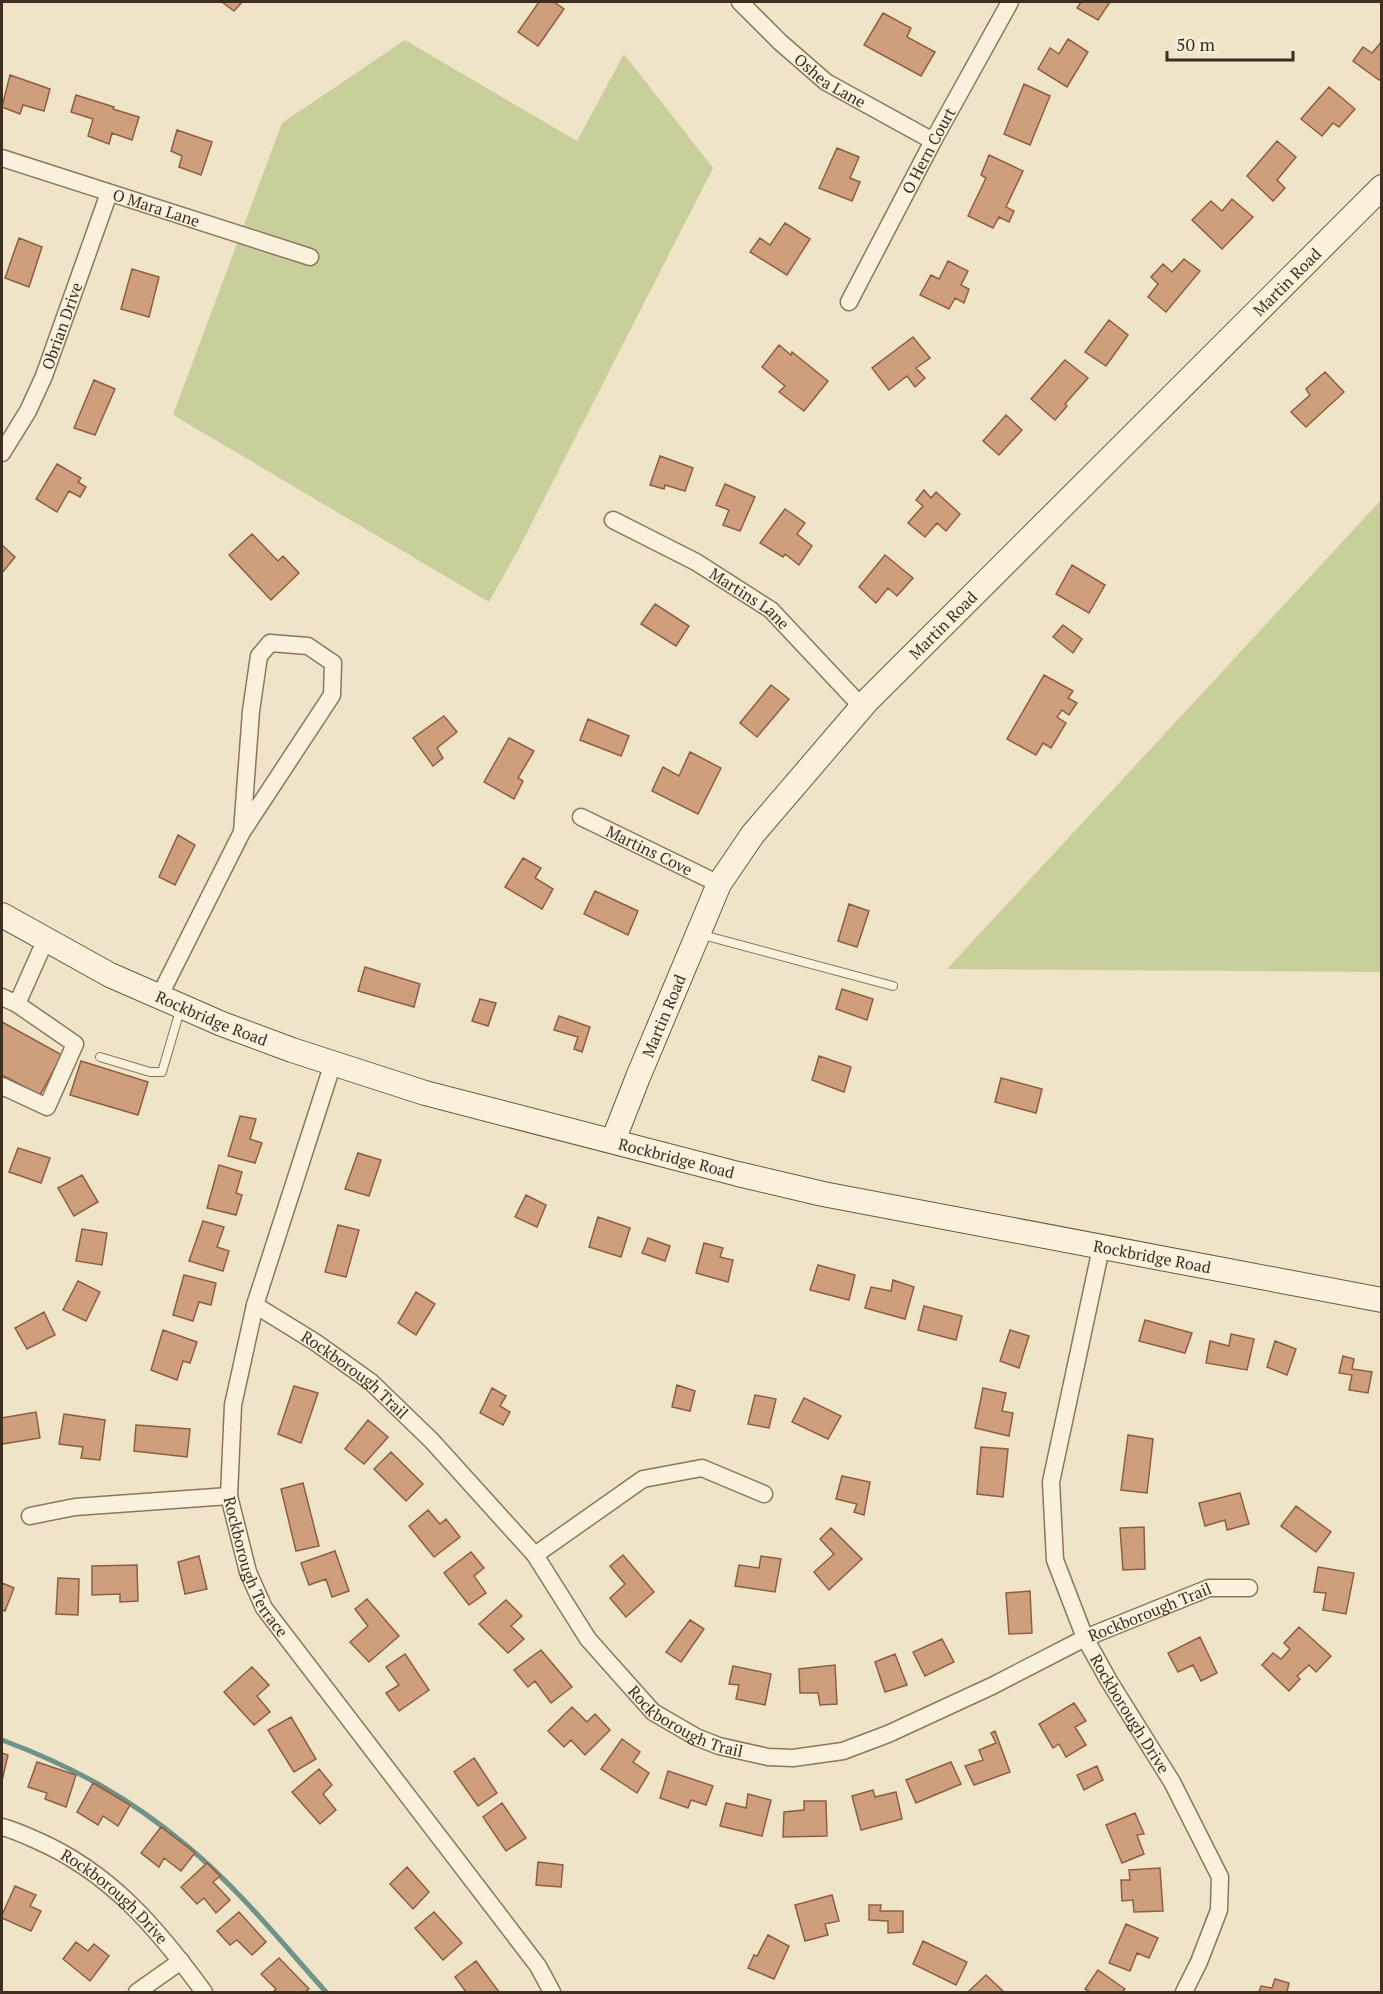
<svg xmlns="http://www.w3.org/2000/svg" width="1383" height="1994" font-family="'PT Serif',serif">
	<rect width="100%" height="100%" fill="#f0e4c8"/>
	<path fill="#c9cf9b" d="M405,40l172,101 47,-87 89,114 -195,382 -29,52 -316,-187 109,-292z
		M1381,500v472l-434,-3z"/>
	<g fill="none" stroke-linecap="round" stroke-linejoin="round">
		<path stroke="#6f938a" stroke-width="5" d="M2,1740c70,26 128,58 185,106 52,43 95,97 139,146"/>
	</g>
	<path fill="#cf9f7d" stroke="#8d5f41" stroke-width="1.5" d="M222,2h20l-8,9z
		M539,2h15l10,7 -26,37 -20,-14z
		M1081,2h29l-12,18 -21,-12z
		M883,13l28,15 -4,9 28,15 -14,24 -57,-31z
		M1068,39l20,13 -21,35 -29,-18 12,-21 9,6z
		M1382,41v36l-3,3 -26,-19 10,-14 9,6z
		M10,75l40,14 -6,22 -21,-6 -3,9 -18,-7z
		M1024,84l26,12 -20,49 -26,-11z
		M1329,87l26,22 -16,18 -6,-4 -11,13 -21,-17z
		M76,95l38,12 -1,2 26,8 -7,23 -20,-7 -3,11 -21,-8 5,-17 -22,-7z
		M177,130l35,12 -11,33 -22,-8 3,-11 -11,-5z
		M1277,141l19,16 -19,23 8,8 -12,13 -26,-25z
		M837,148l22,9 -9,21 10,4 -8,19 -33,-13z
		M989,155l34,16 -17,36 8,4 -5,11 -10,-5 -6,11 -25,-12 18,-38 -5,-3z
		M1232,199l21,18 -31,32 -30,-29 19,-19 11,10z
		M785,223l25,16 -23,36 -37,-23 10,-14 10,7z
		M19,238l23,9 -13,40 -24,-9z
		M1184,259l16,12 -34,41 -18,-15 10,-13 -7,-7 12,-13 9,8z
		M948,261l20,10 -7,14 8,4 -5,14 -9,-5 -6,11 -29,-14 11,-20 8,4z
		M132,269l27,8 -10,40 -28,-8z
		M1109,320l19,15 -22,31 -21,-14z
		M913,337l17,21 -14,10 9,10 -10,9 -8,-11 -18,14 -17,-22z
		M779,345l12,10 1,-3 36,29 -24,30 -25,-19 6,-6 -23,-19z
		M1065,360l23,18 -23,26 2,2 -12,14 -24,-21z
		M1325,372l19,20 -38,35 -15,-15 19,-17 -4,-6z
		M94,380l21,9 -20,46 -21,-7z
		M1006,415l16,15 -23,25 -16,-14z
		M660,456l33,12 -8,23 -20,-6 -1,4 -14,-4z
		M57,464l24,14 -3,4 8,5 -6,10 -11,-6 -12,21 -21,-13z
		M725,484l30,13 -15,34 -17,-6 6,-15 -13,-5z
		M924,490l7,8 5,-6 24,22 -14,17 -9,-8 -12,14 -17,-14 15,-17 -7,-6z
		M785,509l20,14 -8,11 15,12 -13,19 -14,-11 -2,3 -23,-14z
		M252,534l26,27 5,-5 16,17 -28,27 -42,-45z
		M2,545l13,12 -13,16z
		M885,555l28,23 -16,18 -9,-8 -12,15 -17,-16z
		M1072,565l33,20 -16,28 -33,-19z
		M655,604l34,22 -13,20 -35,-22z
		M1063,625l19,14 -9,14 -20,-16z
		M1044,675l29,16 -5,7 9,5 -8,12 -7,-5 -5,7 9,6 -15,25 -8,-5 -7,12 -29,-16z
		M771,685l18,14 -32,38 -17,-14z
		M444,716l13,16 -20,16 6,10 -10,8 -20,-28z
		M588,719l41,17 -8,20 -41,-16z
		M509,738l25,13 -16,27 5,3 -9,18 -30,-17z
		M690,752l31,16 -23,46 -46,-23 11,-24 16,9z
		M178,835l17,10 -20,40 -16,-8z
		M523,858l18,10 -6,10 18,11 -11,20 -37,-22z
		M595,891l43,20 -10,24 -44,-21z
		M849,904l20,7 -12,36 -19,-6z
		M365,967l55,17 -6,23 -56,-16z
		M842,989l31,10 -6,21 -31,-11z
		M480,999l16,4 -8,23 -16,-5z
		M559,1016l31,11 -8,25 -8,-3 4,-12 -24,-7z
		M2,1022l60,33 -22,40 -38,-20z
		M819,1056l32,11 -7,25 -32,-12z
		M81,1061l67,21 -10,33 -68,-20z
		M1001,1078l41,11 -6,24 -41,-11z
		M240,1116l16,3 -6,20 12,4 -7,20 -27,-7z
		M18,1148l32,10 -9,25 -32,-11z
		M358,1153l23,7 -12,36 -24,-7z
		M219,1165l23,7 -6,21 6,2 -6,20 -29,-7z
		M82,1175l16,27 -24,14 -16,-28z
		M526,1195l20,10 -9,22 -22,-10z
		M598,1217l32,11 -9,29 -32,-10z
		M203,1221l21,6 -7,20 12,4 -6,20 -34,-10z
		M338,1225l21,5 -13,47 -21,-5z
		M82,1229l25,4 -5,32 -26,-4z
		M648,1238l22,8 -5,15 -23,-8z
		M704,1243l19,5 -3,9 13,3 -5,22 -32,-9z
		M818,1265l37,10 -6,25 -39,-10z
		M184,1275l32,8 -5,22 -12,-3 -6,19 -20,-6z
		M893,1280l21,7 -9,32 -40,-11 6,-21 20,4z
		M78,1281l22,11 -14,29 -23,-11z
		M416,1292l19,12 -19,31 -18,-12z
		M924,1306l38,10 -6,24 -38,-10z
		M44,1312l11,23 -28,14 -12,-21z
		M1145,1320l47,13 -7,20 -46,-12z
		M163,1330l34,12 -7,21 -7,-2 -6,19 -26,-10z
		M1010,1330l19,6 -10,32 -19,-7z
		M1231,1334l23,5 -7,31 -41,-7 4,-22 19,5z
		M1275,1341l21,8 -9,26 -20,-8z
		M1343,1356l11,3 -2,10 20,3 -4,21 -19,-3 3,-15 -13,-2z
		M677,1385l18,6 -5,20 -18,-4z
		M294,1386l24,7 -17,50 -23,-9z
		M492,1388l14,8 -6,10 10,6 -7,13 -23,-12z
		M983,1388l23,5 -4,18 11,2 -4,23 -34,-8z
		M755,1395l21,4 -7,29 -21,-4z
		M804,1398l37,18 -13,23 -36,-17z
		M36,1412l4,26 -38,6v-26z
		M64,1414l41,6 -5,40 -19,-2 2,-11 -24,-3z
		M368,1420l20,17 -24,27 -19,-15z
		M136,1425l54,4 -3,28 -53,-6z
		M1128,1435l25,4 -6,54 -26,-3z
		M981,1447l27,2 -5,48 -26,-3z
		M391,1452l32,32 -17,17 -32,-32z
		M842,1476l28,6 -6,33 -10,-3 3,-8 -21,-5z
		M303,1483l16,63 -23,5 -15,-62z
		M1240,1493l9,31 -22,6 -2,-10 -20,6 -6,-23z
		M1296,1506l35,26 -15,20 -35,-26z
		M428,1510l12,14 6,-5 14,18 -26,20 -25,-31z
		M1144,1527l1,42 -22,1 -3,-42z
		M831,1528l31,31 -33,31 -15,-18 20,-18 -14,-15z
		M335,1551l14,40 -17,6 -6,-18 -17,6 -8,-22z
		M471,1552l13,16 -10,8 12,17 -17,12 -25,-32z
		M623,1555l31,37 -28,25 -16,-19 15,-14 -15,-18z
		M199,1556l8,33 -22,5 -7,-32z
		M761,1556l20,3 -6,33 -40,-6 4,-21 20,3z
		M137,1565l1,36 -18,1v-8l-28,1v-29z
		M1318,1567l36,6 -8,41 -23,-4 3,-17 -12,-1z
		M58,1578l21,1 -1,36 -22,-1z
		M2,1583l12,5 -9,23 -3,-1z
		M1030,1591l2,42 -23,1 -3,-41z
		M367,1599l32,37 -30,26 -19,-20 18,-16 -13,-17z
		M506,1600l16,16 -11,10 13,13 -16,14 -29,-29z
		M690,1620l14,9 -23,33 -15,-10z
		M1299,1627l32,29 -15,16 -7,-7 -12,11 3,3 -11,12 -27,-26 11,-12 8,6 9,-10 -6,-6z
		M1200,1637l17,36 -16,8 -8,-16 -15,7 -10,-19z
		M942,1639l12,23 -29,14 -12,-24z
		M541,1650l31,37 -21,16 -16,-22 -7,6 -14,-17z
		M405,1654l24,36 -30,21 -13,-18 13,-8 -13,-18z
		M895,1654l12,31 -22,7 -10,-30z
		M835,1665l2,39 -17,1 -2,-12h-18l-1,-24z
		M733,1666l38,8 -6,31 -29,-6 3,-14 -10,-1z
		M252,1667l17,18 -12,11 13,16 -16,13 -30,-33z
		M1074,1703l12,18 -11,6 11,18 -20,12 -7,-13 -6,4 -14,-24z
		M572,1707l15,15 8,-8 15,16 -25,25 -14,-15 -7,7 -16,-16z
		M291,1717l25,42 -22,13 -26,-42z
		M995,1731l15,41 -36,13 -9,-19 18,-6 -4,-10 17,-7 -5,-10z
		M622,1739l18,13 -7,10 16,11 -12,20 -36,-24z
		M2,1753l6,2 -6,26z
		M474,1758l23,35 -19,13 -24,-34z
		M37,1762l39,13 -10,32 -21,-8 2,-6 -19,-6z
		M951,1762l10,22 -45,19 -10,-23z
		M1097,1766l6,14 -19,10 -7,-15z
		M319,1769l13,16 -9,9 13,16 -16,14 -28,-32z
		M668,1771l45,15 -7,19 -15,-5 -3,8 -28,-10z
		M93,1783l37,22 -12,21 -15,-10 -5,9 -21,-13z
		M873,1790l2,7 21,-5 6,27 -41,11 -9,-34z
		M748,1794l23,6 -9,36 -42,-10 6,-23 20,5z
		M804,1801h22l1,35 -44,1 1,-25 20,-2z
		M502,1803l24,35 -20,13 -23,-34z
		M1135,1813l9,21 -7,1 7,19 -22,9 -16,-38z
		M161,1827l34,26 -14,18 -17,-13 -5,9 -18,-14z
		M538,1862l25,3 -2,22 -25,-2z
		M207,1863l13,13 -7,6 17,18 -14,13 -12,-15 -7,6 -16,-17z
		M407,1867l22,25 -16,17 -23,-25z
		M1160,1868l3,43 -29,1 -1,-12 -11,1 -1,-21h9l-1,-10z
		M15,1886l21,9 -6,11 11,5 -10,20 -29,-13v-3z
		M832,1895l7,26 -14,3 3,11 -23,6 -10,-36z
		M869,1905h12l-1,6h23v21l-15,1v-12l-19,-1z
		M239,1912l27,30 -14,13 -15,-15 -7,5 -13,-14z
		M434,1912l28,31 -19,17 -28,-32z
		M1126,1924l32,14 -9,20 -12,-5 -7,18 -21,-8z
		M768,1935l21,11 -15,33 -26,-11 6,-13 3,1z
		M923,1941l44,21 -11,23 -43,-21z
		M76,1942l12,9 6,-7 15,12 -19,25 -27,-22z
		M279,1958l30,31 -4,3h-32l3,-3 -15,-15z
		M476,1961l23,31h-33l-11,-15z
		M1098,1970l27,19 -3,3h-32l-5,-3z
		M986,1975l18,17h-36z
		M1275,1979l14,4 -2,9h-28l2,-6 11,2z"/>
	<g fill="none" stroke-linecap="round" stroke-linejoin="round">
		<defs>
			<path id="lane" d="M699,934l194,52
				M100,1057l50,15h12l19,-65"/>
			<g id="street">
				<path id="s1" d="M740,2l40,40 46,40 107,59"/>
				<path id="s2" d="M2,158l308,99"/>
				<path id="s3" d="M849,302l84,-161 77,-139"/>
				<path id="s4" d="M2,453l26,-42 16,-35 65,-183"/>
				<path id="s5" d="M613,520l83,42 75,48 91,97"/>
				<path id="s6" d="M581,817l138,67"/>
				<path d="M2,997l15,7 58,40 -28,63 -45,-21"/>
				<path d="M159,997l83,-165 90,-137 1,-32 -25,-17 -38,-3 -11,13 -8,55 -9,121"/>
				<path d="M17,1004l28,-63"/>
				<path id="s7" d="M333,1063l-78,242 -22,100 -4,91 19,76 16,36 274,358 14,26"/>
				<path id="s8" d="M1101,1248l-50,234 4,78 30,78 24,43 63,101 48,95 -1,33 -20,52 -15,30"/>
				<path id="s9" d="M255,1305l60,37 56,40 61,59 103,114 53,84 65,73 43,25 23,9 49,11 25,1 50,-7 45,-17 104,-48 93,-48 124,-50h40"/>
				<path d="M30,1516l45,-9 154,-11"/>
				<path d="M535,1555l108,-76 59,-11 62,26"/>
				<path id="s10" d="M2,1827c12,3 23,8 34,13 74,32 121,88 168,152"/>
				<path d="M137,1992l44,-31"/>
			</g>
			<g id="secondary">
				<path id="s11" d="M2,915l108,60 112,49 70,26 133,43 313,81 85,20 559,106"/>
				<path id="s12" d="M613,1141l25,-64 81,-193 34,-50 114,-133 515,-514"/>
			</g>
		</defs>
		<use href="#lane" stroke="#8d765c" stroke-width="10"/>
		<use href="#street" stroke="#8d765c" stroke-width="19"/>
		<use href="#secondary" stroke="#6f573f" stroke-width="26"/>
		<use href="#lane" stroke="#faf1dc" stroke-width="8"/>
		<use href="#street" stroke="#faf1dc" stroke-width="16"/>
		<use href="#secondary" stroke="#faf1dc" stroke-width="24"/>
	</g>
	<g text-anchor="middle" stroke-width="4.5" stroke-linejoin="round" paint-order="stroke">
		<g font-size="16" fill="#3d2e20" stroke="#f7eed8">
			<text dy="6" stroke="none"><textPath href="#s1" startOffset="120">Oshea Lane</textPath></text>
			<text dy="6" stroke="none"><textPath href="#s3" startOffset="171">O Hern Court</textPath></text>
			<text dy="6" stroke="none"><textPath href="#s2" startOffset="162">O Mara Lane</textPath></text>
			<text dy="6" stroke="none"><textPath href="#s12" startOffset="1107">Martin Road</textPath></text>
			<text dy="6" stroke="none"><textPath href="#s4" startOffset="141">Obrian Drive</textPath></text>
			<text dy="6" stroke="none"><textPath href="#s5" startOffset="158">Martins Lane</textPath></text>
			<text dy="6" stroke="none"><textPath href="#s12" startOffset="621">Martin Road</textPath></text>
			<text dy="6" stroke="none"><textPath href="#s6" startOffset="76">Martins Cove</textPath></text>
			<text dy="6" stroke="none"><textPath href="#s12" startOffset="135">Martin Road</textPath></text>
			<text dy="6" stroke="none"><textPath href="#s11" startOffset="234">Rockbridge Road</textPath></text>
			<text dy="6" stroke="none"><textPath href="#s11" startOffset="720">Rockbridge Road</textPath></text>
			<text dy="6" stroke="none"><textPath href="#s11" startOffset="1206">Rockbridge Road</textPath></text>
			<text dy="6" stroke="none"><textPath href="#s9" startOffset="122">Rockborough Trail</textPath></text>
			<text dy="6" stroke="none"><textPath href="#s7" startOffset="524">Rockborough Terrace</textPath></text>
			<text dy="6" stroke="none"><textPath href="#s9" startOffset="1112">Rockborough Trail</textPath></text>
			<text dy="6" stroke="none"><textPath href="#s8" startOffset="489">Rockborough Drive</textPath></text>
			<text dy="6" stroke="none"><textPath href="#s9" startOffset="608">Rockborough Trail</textPath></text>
			<text dy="6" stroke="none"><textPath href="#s10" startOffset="134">Rockborough Drive</textPath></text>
		</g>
	</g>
	<rect width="1383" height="1994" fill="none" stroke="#3d2e20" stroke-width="6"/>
	<path d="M1167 51v9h126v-9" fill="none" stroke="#3d2e20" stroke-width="3"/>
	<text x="1176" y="51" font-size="18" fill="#3d2e20" stroke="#f7eed8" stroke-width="4.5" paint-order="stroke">50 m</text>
</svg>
